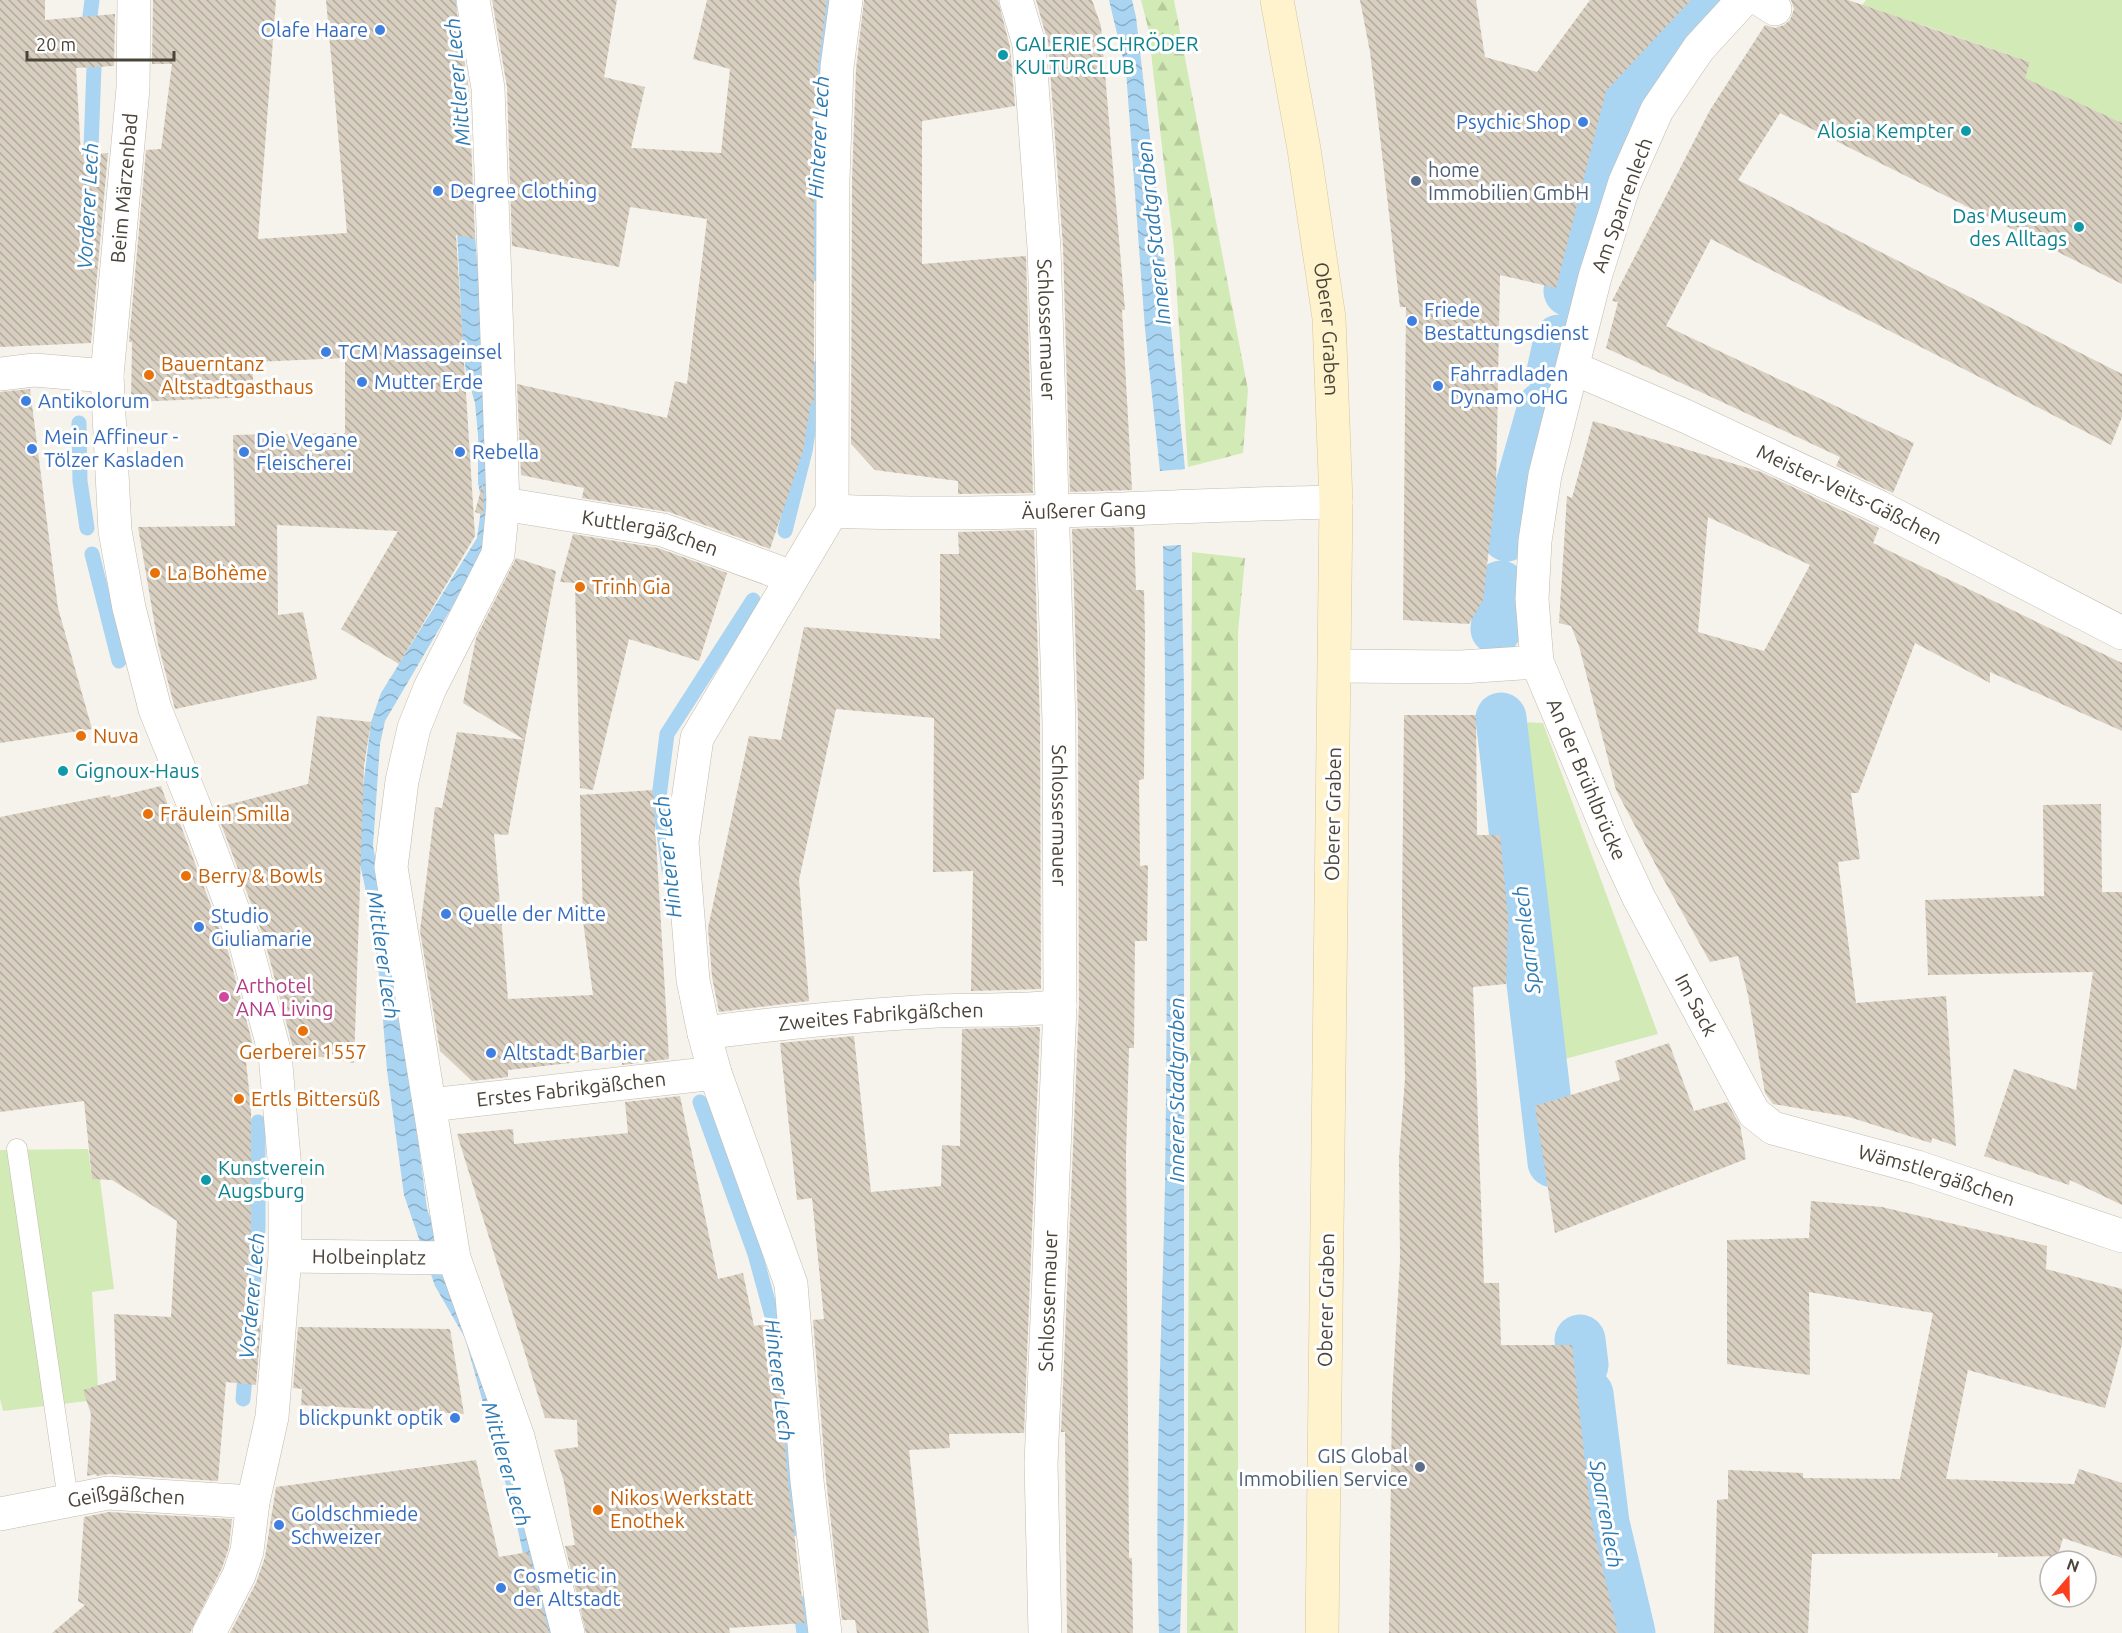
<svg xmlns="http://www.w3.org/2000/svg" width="2122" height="1633" font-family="Ubuntu,sans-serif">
	<defs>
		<pattern id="forest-firs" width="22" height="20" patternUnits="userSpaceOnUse" patternTransform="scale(1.5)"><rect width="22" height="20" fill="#d2eab5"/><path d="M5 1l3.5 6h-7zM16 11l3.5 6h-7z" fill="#b6ca9c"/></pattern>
		<pattern id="water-waves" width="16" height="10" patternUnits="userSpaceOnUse" patternTransform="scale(1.5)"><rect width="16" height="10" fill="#a9d4f2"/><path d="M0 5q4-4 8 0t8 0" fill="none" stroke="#8caec5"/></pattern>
		<pattern id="building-back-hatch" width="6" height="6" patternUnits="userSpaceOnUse" patternTransform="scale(1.5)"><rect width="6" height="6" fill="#d8cfc1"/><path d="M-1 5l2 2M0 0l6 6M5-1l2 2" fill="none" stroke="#b1aa9e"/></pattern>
	</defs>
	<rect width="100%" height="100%" fill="#f6f3ec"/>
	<path fill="url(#forest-firs)" d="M1141,0h33l74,390 -5,63 -55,14 -14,-218 -26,-222z
		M1192,552l53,6 -7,74v1001h-51z"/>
	<path fill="#d2eab5" d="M1866,0h256v123l-70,-32 -35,9 13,-38 -107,-37 -66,-13z
		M1513,722l30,1 115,311 -97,26z
		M88,1149l4,30h8l14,110 -22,3 6,94 -8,4 -3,11 -84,10 -3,-12v-249z"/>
	<path fill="url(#water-waves)" d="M446,0h10l27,334 12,81 -10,136 -100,170 -5,23 -7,102 24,129 30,234 48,125 81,299h-16l-24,-112 -51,-183 -30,-52 -31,-91 -17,-125 -7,-87 -8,-63 -16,-75 15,-123 10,-29 96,-155 5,-35 -4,-20v-48l-3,-32 -9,-31 -4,-39z
		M1109,0h23l4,17 29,249 20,203 -25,2 -15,-142 -19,-258z
		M1181,545l3,142v832l-4,114h-21c-5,-149 3,-299 6,-448 3,-213 2,-426 -2,-639z"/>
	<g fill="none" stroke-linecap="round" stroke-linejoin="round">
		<path stroke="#a9d4f2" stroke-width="15" d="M90,16l2,-16
			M821,70l6,-70
			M90,174l4,-107
			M817,274l-2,-89 5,-91
			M79,423l1,58 7,47
			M785,531l20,-80 13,-83
			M92,554l27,107
			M669,870l-10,-73 8,-63 86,-134
			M700,1102l55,152 23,84 15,191
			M243,1399l15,-171v-106
			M800,1603l4,30"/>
		<path stroke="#a9d4f2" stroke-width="51" d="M1633,84l79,-84
			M1606,135l10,-31
			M1583,219l14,-52
			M1569,291l7,-35
			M1552,372l7,-32
			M1518,495l25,-88
			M1507,536l6,-24
			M1496,629l5,-43
			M1501,718l52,444
			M1580,1340l3,25
			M1588,1394l16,129 26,110"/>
	</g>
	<path fill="url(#building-back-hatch)" fill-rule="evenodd" d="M0,0h45v20l70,-6 -1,52 -38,2 5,87 27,-2 -17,190 -91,4z
		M153,0h123l-18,239 89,-6 -21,-233h129l14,90 6,149 -19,-4 19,301 -76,128 -58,-35 57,-98 -121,-6 1,90 25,-3 14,67 -142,30 -17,-65 -20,-117 97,-1 -2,-91 112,-2v-75l-93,4 2,35 -123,5 1,-60h-3l17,-192 15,-1 11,-85h-20z
		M492,0h125l-13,77 41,10 -14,61 90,5 9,-84 -37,-10 14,-59h120l-9,66 -4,112v226l-3,-3 -8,50 -33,98 -101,-37 -87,-14 2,-10 -63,-13 -4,-91 150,34 8,-37 12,3 20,-165 -77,-12 -11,60 -107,-21 -5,-159z
		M864,0h134l12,47 5,59 -93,15v143l104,-8 7,237 -75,1v-13l-83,-11 -24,-26 1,-265 4,-110z
		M1036,0h56l9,26 24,284h-3l10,180 -62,2 -7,-245 -15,-204z
		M1360,0h116l9,57 52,15 53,-72h101l-85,91 -50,197 -56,-13 -4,213 -13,112 -14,24 -66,-4 3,-313h-6l-30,-255z
		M1791,0h57l182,62 -5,16 97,45v161l-342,-171 -42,67 384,194v43l-11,28 -400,-206 -45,87 248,117 -21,50 -57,-27 4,-9 -234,-109 12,-46 -6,-1 98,-191 55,-85 10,3 9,-3 6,-5 4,-11z
		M30,389l28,219 34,121 -92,14v-351z
		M1593,421l168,51 118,56 -6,15 249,120v68l-132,-59v11l-75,-40 -57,150h-7l9,66 -22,3 18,141 90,-7 10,150 -24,-8 -1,5 -82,-26 -76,-13 -8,-11 -17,-98 -10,-39 -28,6 -50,-89 -44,-83 -37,-144 -8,-20 -12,-3 8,-127 5,2zM1708,517l102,48 -46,86 -66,-19z
		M483,482l1,21 -1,12 -8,-3z
		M1134,527l2,63h8l1,45 -1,144 -5,1 1,86 8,-1 -1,76h-12l-1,107h-5l-3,106 3,404h3l1,75h-66l-2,-201h-4l18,-426 -1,-284 -6,-193z
		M1034,530l6,192 1,267 -70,2 2,-120 -40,1 1,-154 -98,-9 -37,171 10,121 -90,11 -7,-35 -4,-49 41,-192 32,4 23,-113 136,12v-85h19l-1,-22z
		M573,534l85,14 69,25 -28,88 -70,-22 -36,151 -13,-2 -5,-205 -15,-1z
		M516,558l40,13 -31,169 -62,-37 13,-65z
		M1404,715h72l1,120h23l8,83 -2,66 -33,3 11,296h15l2,62h71l20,179 26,109h-229l3,-235 8,-137 -1,-103 6,-80 -3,-165z
		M317,716l54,6 -7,44 -10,297 -60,-11 -30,-114 -49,-130 93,-24z
		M457,732l68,8 -17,95 -14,-1 14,165 85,-4 -10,-74 -3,-126 73,-5 16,269 -47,6v-4l-43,1 -71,8v7l-36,4 -32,-30 -20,-120 15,-124 7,1z
		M161,786l12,33 5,-1 50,133 25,94 -9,-2 7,65v118l-6,99h16l-5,60 -30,-3 -8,99 -109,-7 -13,2 1,-2 -10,2 4,-62 -8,-24 33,-10 -2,-66 57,3 6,-96 -65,-41 -20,-1 -8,-78 -84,11v-295l110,-22 1,3z
		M2101,804l1,88h20v313l-52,-25 -1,5 -85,-29 30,-87 62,21 17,-118 -165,3 -3,-75 119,-4 -1,-91z
		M1040,1027l-16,406 -75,1 1,14 -41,2 20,183h-72l-2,-13h-13l-16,-141 -13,-159 11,-1 -12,-121 -15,2 -17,-157 74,-7 17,156 70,-6 1,-41 18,1 2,-117z
		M1669,1043l25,68 33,-9 13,23 6,34 -191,74 -20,-127 85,-26 -5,-19z
		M680,1096l38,183 25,-6 11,53 21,-3 13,160 17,140 -76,5 1,5h-144l-21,-87 10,-1 -11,-63 -10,-32 24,-3 -1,-27 -32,-2 -88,-284 56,-5 1,15 114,-11 -3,-31z
		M1811,1201l71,6 165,39 -1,23 76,20v55l-17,64 -137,-38 -22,109 128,5 5,-15 43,14v75l-59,-20 -5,18 -60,1v-4l-186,1 -4,79h-94l3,-133 11,-1v-29l75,3v5l97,1 33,-166 -124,-21 1,83 -83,-11v-124l82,-2z
		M298,1327l152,2 14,85 -163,-9 1,-16 -9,-1z
		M476,1460l23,97 29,-5 21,81h-319l26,-50 9,-26 11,-70z
		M109,1512l123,7 -3,28 -7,21 -32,65h-138l33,-28 -7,-4 6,-84z"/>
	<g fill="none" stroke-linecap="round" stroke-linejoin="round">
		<defs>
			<path id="lane" d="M17,1149l51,351"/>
			<g id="street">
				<path d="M134,0l-1,88 -26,288 8,155 14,77 26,101 38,94 53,142 29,109 10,116v86l-13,161 -19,85 -6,49 -8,24 -30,58"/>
				<path d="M473,0l15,88 15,416 -5,50 -68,134 -16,40 -12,53 -11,86 63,391 64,179 50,196"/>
				<path id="s1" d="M1016,0l13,44 15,204 15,474 1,284 -19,458 4,169"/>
				<path id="s2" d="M1743,0l-44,48 -42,62 -32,72 -30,95 -50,198 -10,66 -3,58 5,63 74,176 28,60 115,215 19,15 144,39 205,69"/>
				<path d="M1761,0l14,9"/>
				<path id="s3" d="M1573,368l112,48 194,91 243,126"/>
				<path d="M0,374l34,-4 73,6"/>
				<path id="s4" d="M503,504l160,26 129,47"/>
				<path id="s5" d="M832,511c168,7 336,-6 504,-9"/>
				<path d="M1335,666l126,1 76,-5"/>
				<path id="s6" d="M704,1033c77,-10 154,-18 233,-22 41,-2 82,1 123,-5"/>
				<path id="s7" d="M430,1105l285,-32"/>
				<path id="s8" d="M285,1256l169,2"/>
				<path id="s9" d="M0,1514l108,-21 145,9"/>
				<path d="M825,1633l-18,-152 -16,-197 -76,-211 -11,-40 -11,-53 -11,-138 15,-104 135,-227 1,-332 4,-112 9,-67"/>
			</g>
			<g id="secondary">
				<path id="s10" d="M1277,0l27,149 25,169 7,184 -14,1131"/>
			</g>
		</defs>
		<use href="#lane" stroke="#c2bbae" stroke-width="21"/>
		<use href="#street" stroke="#c2bbae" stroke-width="34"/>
		<use href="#secondary" stroke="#d6c79b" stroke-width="34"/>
		<use href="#lane" stroke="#fff" stroke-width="20"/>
		<use href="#street" stroke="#fff" stroke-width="33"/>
		<use href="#secondary" stroke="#fff3cd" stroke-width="33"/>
	</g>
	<g fill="#3f7fe0" stroke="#fff" stroke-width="2">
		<circle cx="380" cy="30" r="6"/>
		<circle cx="1583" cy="122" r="6"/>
		<circle cx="438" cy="191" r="6"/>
		<circle cx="1412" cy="321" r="6"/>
		<circle cx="326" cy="352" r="6"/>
		<circle cx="362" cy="382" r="6"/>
		<circle cx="1438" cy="386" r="6"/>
		<circle cx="26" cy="401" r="6"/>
		<circle cx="32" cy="449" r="6"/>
		<circle cx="244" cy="452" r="6"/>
		<circle cx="460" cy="452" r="6"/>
		<circle cx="446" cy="914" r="6"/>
		<circle cx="199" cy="927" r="6"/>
		<circle cx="491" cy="1053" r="6"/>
		<circle cx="455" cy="1418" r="6"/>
		<circle cx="279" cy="1525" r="6"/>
		<circle cx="501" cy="1588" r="6"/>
	</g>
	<g fill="#0f9aa8" stroke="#fff" stroke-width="2">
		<circle cx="1003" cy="55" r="6"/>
		<circle cx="1966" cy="131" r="6"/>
		<circle cx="2079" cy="227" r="6"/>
		<circle cx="63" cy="771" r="6"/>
		<circle cx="206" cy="1180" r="6"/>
	</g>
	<g fill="#5c6f8a" stroke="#fff" stroke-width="2">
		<circle cx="1416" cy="181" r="6"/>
		<circle cx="1420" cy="1467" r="6"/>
	</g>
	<g fill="#e8710a" stroke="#fff" stroke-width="2">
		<circle cx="149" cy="375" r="6"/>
		<circle cx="155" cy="573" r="6"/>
		<circle cx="580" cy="587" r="6"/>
		<circle cx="81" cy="736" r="6"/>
		<circle cx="148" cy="814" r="6"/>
		<circle cx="186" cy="876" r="6"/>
		<circle cx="303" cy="1031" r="6"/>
		<circle cx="239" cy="1099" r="6"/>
		<circle cx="598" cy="1510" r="6"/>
	</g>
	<circle fill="#d1479c" stroke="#fff" stroke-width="2" cx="224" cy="997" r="6"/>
	<g text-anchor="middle" stroke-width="6" stroke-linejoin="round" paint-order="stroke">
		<g font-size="20" fill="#366cbe" stroke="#fff" text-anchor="start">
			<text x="368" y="37" text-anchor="end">Olafe Haare</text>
			<text x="1571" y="129" text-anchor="end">Psychic Shop</text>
			<text x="450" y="198">Degree Clothing</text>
			<text x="1424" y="317">Friede<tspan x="1424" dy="23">Bestattungsdienst</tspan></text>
			<text x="338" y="359">TCM Massageinsel</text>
			<text x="1450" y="381">Fahrradladen<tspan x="1450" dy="23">Dynamo oHG</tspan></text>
			<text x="374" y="389">Mutter Erde</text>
			<text x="38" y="408">Antikolorum</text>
			<text x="44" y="444">Mein Affineur -<tspan x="44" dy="23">Tölzer Kasladen</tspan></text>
			<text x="256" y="447">Die Vegane<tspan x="256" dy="23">Fleischerei</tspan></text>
			<text x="472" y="459">Rebella</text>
			<text x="458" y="921">Quelle der Mitte</text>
			<text x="211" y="923">Studio<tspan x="211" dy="23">Giuliamarie</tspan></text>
			<text x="503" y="1060">Altstadt Barbier</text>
			<text x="443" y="1425" text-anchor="end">blickpunkt optik</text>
			<text x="291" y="1521">Goldschmiede<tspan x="291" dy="23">Schweizer</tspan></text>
			<text x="513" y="1583">Cosmetic in<tspan x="513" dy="23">der Altstadt</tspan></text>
		</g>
		<g font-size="20" fill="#0d838f" stroke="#fff" text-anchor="start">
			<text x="1015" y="51">GALERIE SCHRÖDER<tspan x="1015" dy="23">KULTURCLUB</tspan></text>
			<text x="1954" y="138" text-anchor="end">Alosia Kempter</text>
			<text x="2067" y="223" text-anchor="end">Das Museum<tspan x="2067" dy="23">des Alltags</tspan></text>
			<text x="75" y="778">Gignoux-Haus</text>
			<text x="218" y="1175">Kunstverein<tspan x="218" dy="23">Augsburg</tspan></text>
		</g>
		<g font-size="20" fill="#4e5e75" stroke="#fff" text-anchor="start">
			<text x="1428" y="177">home<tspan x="1428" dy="23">Immobilien GmbH</tspan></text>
			<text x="1408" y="1463" text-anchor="end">GIS Global<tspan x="1408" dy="23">Immobilien Service</tspan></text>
		</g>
		<g font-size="20" fill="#4b4439" stroke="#fff">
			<text transform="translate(124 188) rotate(-85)" y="7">Beim Märzenbad</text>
			<text transform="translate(1622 205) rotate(-70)" y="7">Am Sparrenlech</text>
			<text dy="7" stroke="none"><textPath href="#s10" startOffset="333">Oberer Graben</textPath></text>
			<text dy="7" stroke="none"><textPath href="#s1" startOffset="332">Schlossermauer</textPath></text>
			<text dy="7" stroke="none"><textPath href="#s3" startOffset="304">Meister-Veits-Gäßchen</textPath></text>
			<text dy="7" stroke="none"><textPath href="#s5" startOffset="252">Äußerer Gang</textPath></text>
			<text dy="7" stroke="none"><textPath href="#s4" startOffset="150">Kuttlergäßchen</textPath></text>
			<text dy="7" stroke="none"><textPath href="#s2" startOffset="838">An der Brühlbrücke</textPath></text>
			<text transform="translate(1333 814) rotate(-89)" y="7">Oberer Graben</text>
			<text dy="7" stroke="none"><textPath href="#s1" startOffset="818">Schlossermauer</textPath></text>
			<text dy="7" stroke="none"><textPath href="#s2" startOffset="1089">Im Sack</textPath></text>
			<text dy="7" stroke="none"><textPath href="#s6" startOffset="178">Zweites Fabrikgäßchen</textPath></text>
			<text dy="7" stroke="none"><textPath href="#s7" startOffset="142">Erstes Fabrikgäßchen</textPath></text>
			<text dy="7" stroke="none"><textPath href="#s2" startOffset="1406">Wämstlergäßchen</textPath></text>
			<text dy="7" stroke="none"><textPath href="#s8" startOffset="84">Holbeinplatz</textPath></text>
			<text transform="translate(1326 1300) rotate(-89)" y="7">Oberer Graben</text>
			<text transform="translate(1048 1301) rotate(-88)" y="7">Schlossermauer</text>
			<text dy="7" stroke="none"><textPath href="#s9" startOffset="128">Geißgäßchen</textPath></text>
		</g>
		<g font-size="20" fill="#c56008" stroke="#fff" text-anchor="start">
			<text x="161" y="371">Bauerntanz<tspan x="161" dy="23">Altstadtgasthaus</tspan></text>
			<text x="167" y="580">La Bohème</text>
			<text x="592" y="594">Trinh Gia</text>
			<text x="93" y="743">Nuva</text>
			<text x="160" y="821">Fräulein Smilla</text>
			<text x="198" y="883">Berry &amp; Bowls</text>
			<text x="303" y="1059" text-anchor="middle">Gerberei 1557</text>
			<text x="251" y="1106">Ertls Bittersüß</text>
			<text x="610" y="1505">Nikos Werkstatt<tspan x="610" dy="23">Enothek</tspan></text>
		</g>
		<g font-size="20" fill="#b23c85" stroke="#fff" text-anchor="start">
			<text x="236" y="993">Arthotel<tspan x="236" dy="23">ANA Living</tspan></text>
		</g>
		<g font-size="21" font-style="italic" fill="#2e7ab2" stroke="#fff">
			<text transform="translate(458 82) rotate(-95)" y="7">Mittlerer Lech</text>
			<text transform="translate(819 137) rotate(-87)" y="7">Hinterer Lech</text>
			<text transform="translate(88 206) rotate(-87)" y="7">Vorderer Lech</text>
			<text transform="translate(1154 233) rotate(-96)" y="7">Innerer Stadtgraben</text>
			<text transform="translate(668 857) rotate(-96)" y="7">Hinterer Lech</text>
			<text transform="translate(1527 940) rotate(-97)" y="7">Sparrenlech</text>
			<text transform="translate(383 955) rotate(82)" y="7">Mittlerer Lech</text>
			<text transform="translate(1177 1090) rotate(-90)" y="7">Innerer Stadtgraben</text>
			<text transform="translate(252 1296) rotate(-85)" y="7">Vorderer Lech</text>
			<text transform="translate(779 1380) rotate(83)" y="7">Hinterer Lech</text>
			<text transform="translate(506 1464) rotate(74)" y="7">Mittlerer Lech</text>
			<text transform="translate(1606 1514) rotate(80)" y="7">Sparrenlech</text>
		</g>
	</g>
	<g transform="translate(2068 1579) rotate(20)"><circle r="28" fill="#ffffff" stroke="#b7b4b0" stroke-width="1.5"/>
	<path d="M0-4.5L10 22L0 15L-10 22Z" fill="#fc3f1d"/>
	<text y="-9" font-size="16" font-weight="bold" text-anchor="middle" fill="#4b4439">N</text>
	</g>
	<path d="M27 51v9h147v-9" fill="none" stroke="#4b4439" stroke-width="3"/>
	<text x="36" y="51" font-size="18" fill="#4b4439" stroke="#ffffff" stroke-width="4.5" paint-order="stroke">20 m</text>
</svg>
